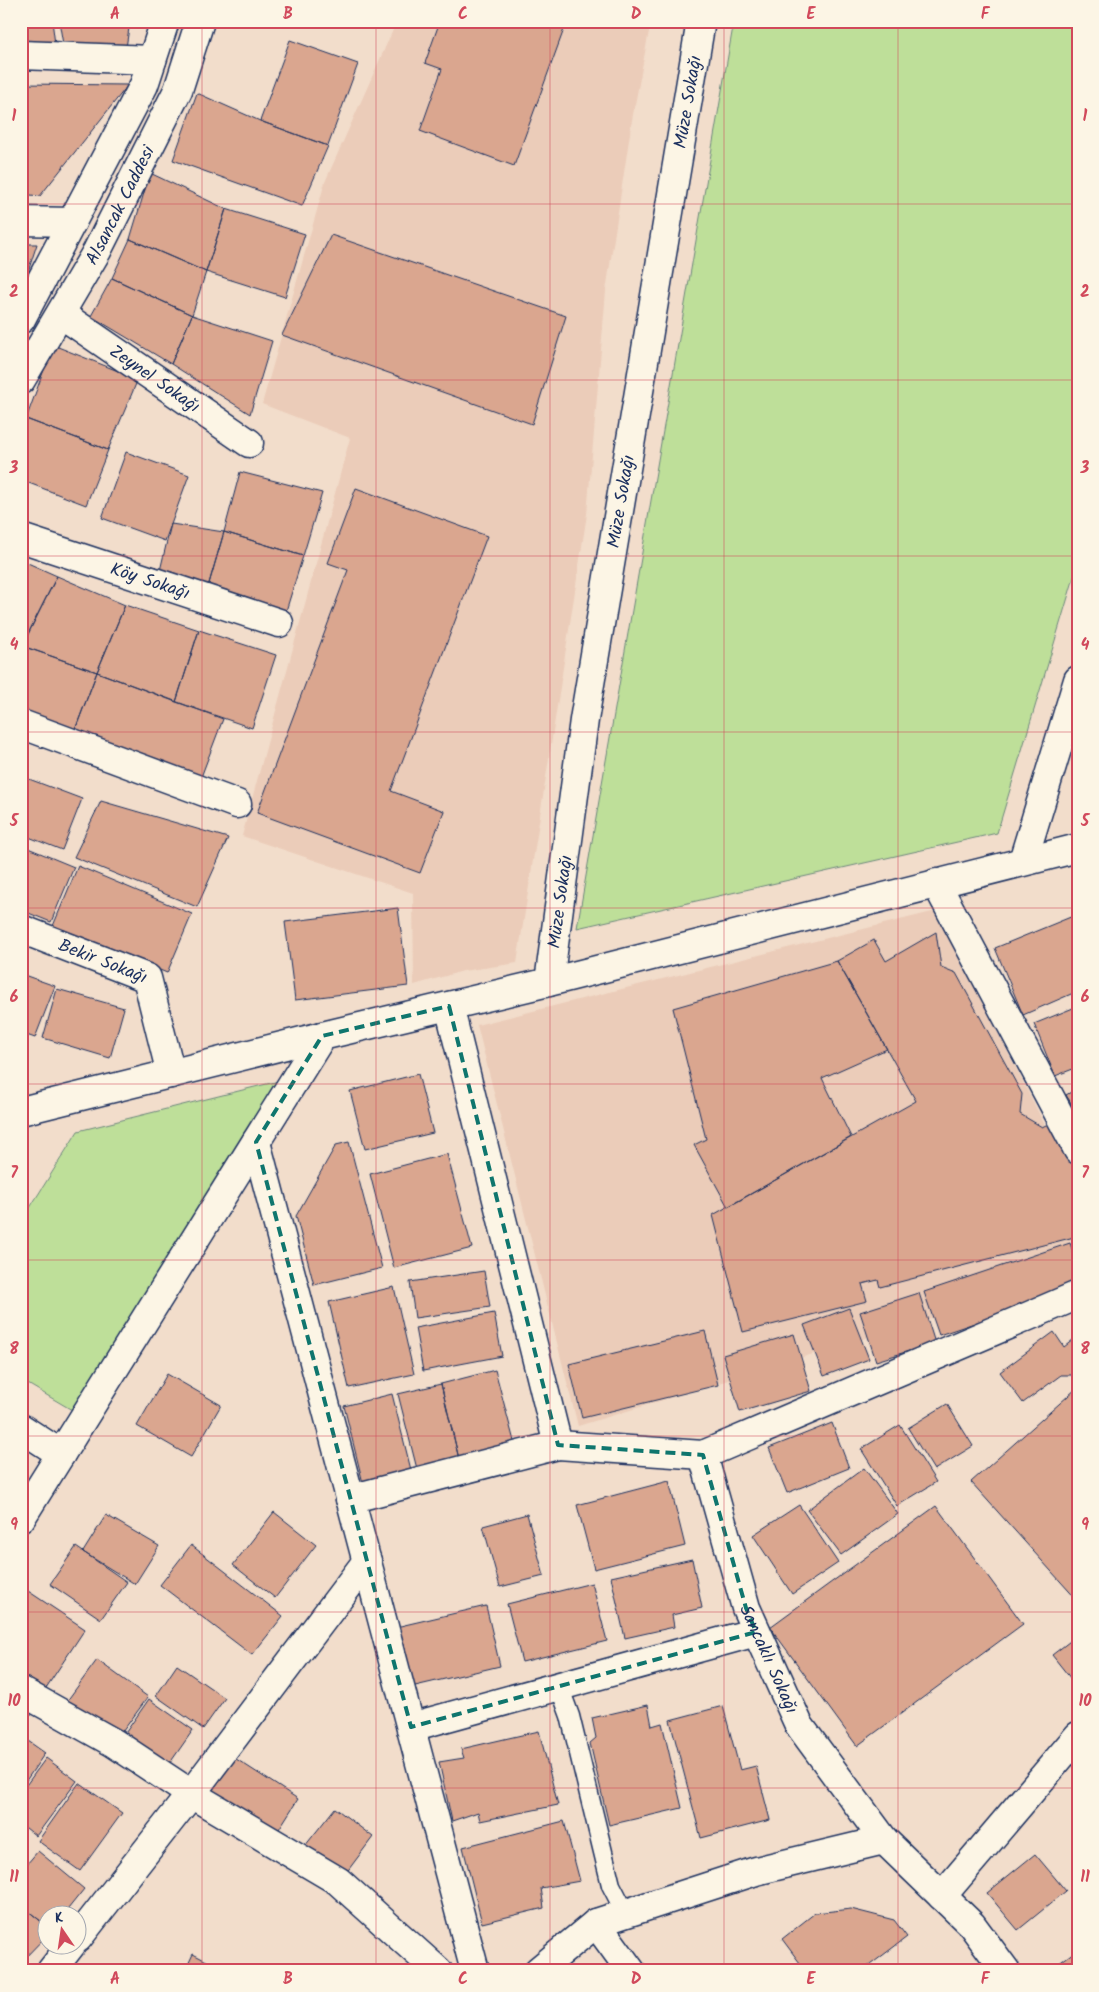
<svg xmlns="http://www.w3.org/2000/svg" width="1099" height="1992" font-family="Kalam,sans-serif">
	<rect width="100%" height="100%" fill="#f2ddcb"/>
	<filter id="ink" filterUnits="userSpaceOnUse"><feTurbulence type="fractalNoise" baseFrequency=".02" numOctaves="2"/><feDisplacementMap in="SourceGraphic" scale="10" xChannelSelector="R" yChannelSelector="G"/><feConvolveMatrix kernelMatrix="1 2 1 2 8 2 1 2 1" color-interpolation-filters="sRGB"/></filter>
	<g filter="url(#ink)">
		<path fill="#ebccb9" d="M397,21h254l-19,99 -26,171 -19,223 -70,449 -54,8 -49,14 -1,-92 -171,-57 108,-398 -88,-34 63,-222z
			M936,911l142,279v83l-500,153 -101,-401z"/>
		<path fill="#bedf99" stroke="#6c877c" d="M734,21h344v543l-81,269 -420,95z
			M307,1074l-218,346 -68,-40v-158l57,-91z"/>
		<path fill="#daa68f" stroke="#1b2f5e" d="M21,21h31l3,23 -34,-1z
			M59,21h71l-4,27 -63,-4z
			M440,21h127l-53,145 -94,-35 22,-62 -17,-6z
			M290,40l68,24 -30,82 -68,-25z
			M21,84l107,1 -88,111 -19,-2z
			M197,93l63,28 68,25 -26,60 -129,-46z
			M150,173l76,36 -20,63 -76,-33z
			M226,209l79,25 -20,63 -79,-25z
			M331,235l235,81 -34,108 -250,-89z
			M130,239l76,33 -14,43 -80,-37z
			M21,244h16l-16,49z
			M112,278l80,37 -21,49 -80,-48z
			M192,315l80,26 -22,73 -79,-50z
			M53,345l85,34 -30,71 -82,-31z
			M26,419l82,31 -22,55 -65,-25v-50z
			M126,452l63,23 -24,66 -63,-23z
			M240,472l82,21 -19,63 -79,-24z
			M356,488l131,48 -96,255 53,20 -24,62 -163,-60 91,-243 -20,-7z
			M171,524l53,8 -16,55 -49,-12z
			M224,532l79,24 -17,55 -78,-24z
			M21,560l36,16 -35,70 -1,-1z
			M57,576l68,29 -28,67 -75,-26z
			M125,605l74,25 -23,72 -79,-30z
			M199,630l77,25 -24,73 -76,-26z
			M22,646l75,26 -22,58 -54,-17z
			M97,672l126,47 -22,58 -126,-47z
			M21,776l61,23 -20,51 -41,-16z
			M101,801l127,37 -31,69 -123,-50z
			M28,848l46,19 -23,55 -30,-12v-47z
			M78,866l114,48 -25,59 -114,-47z
			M398,908l10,78 -113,14 -10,-78z
			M1078,914v77l-55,24 -28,-67z
			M936,932l5,35 15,6 66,121 -2,20 22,13 10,-5 26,45v69l-198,51 -2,-7 -16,4 5,17 -124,31 -30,-117 203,-114 -79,-140 37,-21 12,21z
			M837,961l50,88 -65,29 29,59 -123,70 -34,-62 12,-6 -33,-131z
			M21,974l34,12 -20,52 -14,-5z
			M57,989l67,19 -14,50 -67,-20z
			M1078,1006v61l-23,9 -21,-52z
			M418,1074l15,59 -68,16 -15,-58z
			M1078,1088v26l-12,-19z
			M349,1142l33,126 -68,17 -18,-69 40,-71z
			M447,1154l25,94 -78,20 -24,-94z
			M1070,1243l8,24v21l-139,47 -15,-43z
			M484,1271l6,36 -75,11 -5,-36z
			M394,1287l20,87 -65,14 -20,-86z
			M919,1293l16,50 -59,18 -16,-49z
			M849,1308l20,51 -45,17 -20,-51z
			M494,1313l8,43 -79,15 -8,-43z
			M705,1331l13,54 -136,33 -13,-54z
			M1054,1332l10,15 14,-11v39h-17l-38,28 -23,-31z
			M794,1334l17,57 -71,21 -17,-57z
			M495,1370l20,75 -56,14 -18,-75z
			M167,1374l54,31 -30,52 -54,-31z
			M441,1384l18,75 -42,10 -19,-75z
			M1077,1388l1,1v212l-107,-119z
			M392,1394l19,76 -48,13 -19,-77z
			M947,1404l26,42 -39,24 -26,-42z
			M832,1423l17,45 -62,25 -18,-45z
			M900,1425l36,57 -39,24 -36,-57z
			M864,1468l34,46 -57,41 -34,-45z
			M669,1481l16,65 -91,23 -17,-64z
			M799,1505l39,58 -46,31 -39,-59z
			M936,1506l87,118 -166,122 -87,-119z
			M274,1512l42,33 -41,53 -42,-33z
			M527,1514l17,62 -44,11 -17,-61z
			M106,1515l53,31 -24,38 -52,-32z
			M191,1545l92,71 -31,39 -92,-70z
			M76,1547l51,35 -26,37 -51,-35z
			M692,1559l10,49 -30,7 2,12 -49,11 -14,-61z
			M592,1583l15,58 -85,21 -15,-58z
			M22,1587l63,42 -41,62 -23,-15z
			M486,1606l14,60 -89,21 -15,-60z
			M1078,1635v47l-3,2 -23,-29z
			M97,1660l51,37 -34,46 -50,-38z
			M177,1665l48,33 -22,31 -47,-33z
			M149,1699l44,31 -28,40 -44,-31z
			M648,1705l4,21 10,-3 20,85 -73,17 -19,-82 6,-5 -4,-20z
			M723,1706l17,64 16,-4 14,54 -69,18 -31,-118z
			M539,1731l19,74 -78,16 -2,-9 -26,9 -13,-59 25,-4 -3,-9z
			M21,1736l24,17 -24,35z
			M233,1757l65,42 -26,41 -65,-42z
			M46,1758l31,23 -41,55 -15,-12v-32z
			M79,1783l43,30 -42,58 -42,-30z
			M335,1808l38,29 -33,44 -39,-30z
			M564,1821l16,60 -39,7 3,20 -62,15 -19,-76z
			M38,1851l46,38 -20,25h-16v13l-27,-22v-34z
			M1035,1854l31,37 -48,39 -31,-37z
			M21,1905l27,22v7l-27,28z
			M851,1909l43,11 13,17 -45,34h-56l-24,-32 33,-26z
			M1078,1949v22h-21l-3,-4z
			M193,1954l33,17h-41z"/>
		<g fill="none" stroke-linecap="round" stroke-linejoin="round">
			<defs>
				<path id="service" d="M559,1686l11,30 41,169 15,29"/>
				<g id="minor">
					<path d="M21,55l131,5"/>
					<path d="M21,221l51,1"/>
					<path id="s1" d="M61,314l188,129"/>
					<path id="s2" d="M21,538l258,85"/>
					<path d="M21,724l216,80"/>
					<path d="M1023,861l55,-181"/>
					<path d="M936,883l142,267"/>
					<path id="s3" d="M21,929l126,49 24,96"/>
					<path id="s4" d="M549,982l35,-262 117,-699"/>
					<path d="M21,1111l301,-75 227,-54 529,-134"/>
					<path d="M256,1142l219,829"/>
					<path d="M21,1428l40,26"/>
					<path d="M558,1445l145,10 375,-160"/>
					<path id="s5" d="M703,1455l43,153 53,117 85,115"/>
					<path d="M350,1499l208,-54 -109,-439"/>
					<path d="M21,1518l301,-482"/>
					<path d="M21,1691l93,52 77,51 147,87 100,90"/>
					<path d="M411,1727l345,-95"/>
					<path d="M942,1896l136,-160"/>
					<path d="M596,1923l35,48"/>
					<path d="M78,1938l113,-144 176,-233"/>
					<path d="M51,1971l21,-27"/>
					<path d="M538,1971l58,-48 160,-52 128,-31 88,85 34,46"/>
				</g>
				<g id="tertiary">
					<path d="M21,319l123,-234 21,-64"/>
					<path id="s6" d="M21,380l76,-129 81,-161 22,-69"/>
				</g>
			</defs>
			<use href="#service" stroke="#1b2f5e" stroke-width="21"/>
			<use href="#minor" stroke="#1b2f5e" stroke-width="31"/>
			<use href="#tertiary" stroke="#1b2f5e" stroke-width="31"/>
			<use href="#service" stroke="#fcf5e5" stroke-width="18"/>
			<use href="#minor" stroke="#fcf5e5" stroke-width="28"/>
			<use href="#tertiary" stroke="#fcf5e5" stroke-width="28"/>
		</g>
	</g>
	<path fill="none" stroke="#0f766e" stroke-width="4" stroke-dasharray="10 6" stroke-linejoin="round" d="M449,1006l109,439 145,10 43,153 10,24 -345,95 -155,-585 66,-106z"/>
	<path fill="none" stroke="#d1495b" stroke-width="1" stroke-opacity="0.55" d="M202,21v1950M376,21v1950M550,21v1950M724,21v1950M898,21v1950M21,204h1057M21,380h1057M21,556h1057M21,732h1057M21,908h1057M21,1084h1057M21,1260h1057M21,1436h1057M21,1612h1057M21,1788h1057"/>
	<g text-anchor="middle" stroke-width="5" stroke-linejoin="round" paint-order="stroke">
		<g font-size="18" fill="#1b2f5e" stroke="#fcf5e5">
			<text dy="6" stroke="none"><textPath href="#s4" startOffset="891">Müze Sokağı</textPath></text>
			<text dy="6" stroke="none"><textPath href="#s6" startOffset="201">Alsancak Caddesi</textPath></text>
			<text dy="6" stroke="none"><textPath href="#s1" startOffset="114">Zeynel Sokağı</textPath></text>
			<text dy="6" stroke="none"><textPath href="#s4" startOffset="486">Müze Sokağı</textPath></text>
			<text dy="6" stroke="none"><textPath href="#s2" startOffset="136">Köy Sokağı</textPath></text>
			<text dy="6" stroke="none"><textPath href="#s4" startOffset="81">Müze Sokağı</textPath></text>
			<text dy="6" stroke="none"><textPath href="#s3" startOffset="88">Bekir Sokağı</textPath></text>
			<text dy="6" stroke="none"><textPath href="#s5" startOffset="215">Sancaklı Sokağı</textPath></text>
		</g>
	</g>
	<rect width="1099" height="1992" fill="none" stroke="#fcf5e5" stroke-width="55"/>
	<g transform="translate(62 1930) rotate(347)"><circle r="24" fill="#fcf5e5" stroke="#a2a6af"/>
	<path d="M0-4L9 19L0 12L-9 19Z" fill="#d1495b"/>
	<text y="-8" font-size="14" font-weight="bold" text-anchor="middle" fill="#1b2f5e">K</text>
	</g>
	<rect x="28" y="28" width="1044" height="1936" fill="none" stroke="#d1495b" stroke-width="2"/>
	<g font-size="16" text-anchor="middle" font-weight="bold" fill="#d1495b">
		<text x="115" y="19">A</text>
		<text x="288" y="19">B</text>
		<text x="463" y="19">C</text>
		<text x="636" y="19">D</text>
		<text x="811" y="19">E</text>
		<text x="985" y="19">F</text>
		<text x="14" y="121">1</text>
		<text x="1085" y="121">1</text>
		<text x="14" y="297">2</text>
		<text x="1085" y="297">2</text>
		<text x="14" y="473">3</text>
		<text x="1085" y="473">3</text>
		<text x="14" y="650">4</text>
		<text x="1085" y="650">4</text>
		<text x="14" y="826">5</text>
		<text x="1085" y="826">5</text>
		<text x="14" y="1002">6</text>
		<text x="1085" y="1002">6</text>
		<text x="14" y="1178">7</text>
		<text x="1085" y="1178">7</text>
		<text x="14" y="1354">8</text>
		<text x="1085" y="1354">8</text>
		<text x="14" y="1530">9</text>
		<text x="1085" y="1530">9</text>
		<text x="14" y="1706">10</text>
		<text x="1085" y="1706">10</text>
		<text x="14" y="1882">11</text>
		<text x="1085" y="1882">11</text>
		<text x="115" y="1984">A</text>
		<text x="288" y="1984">B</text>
		<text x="463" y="1984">C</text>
		<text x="636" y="1984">D</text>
		<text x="811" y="1984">E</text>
		<text x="985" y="1984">F</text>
	</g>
</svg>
